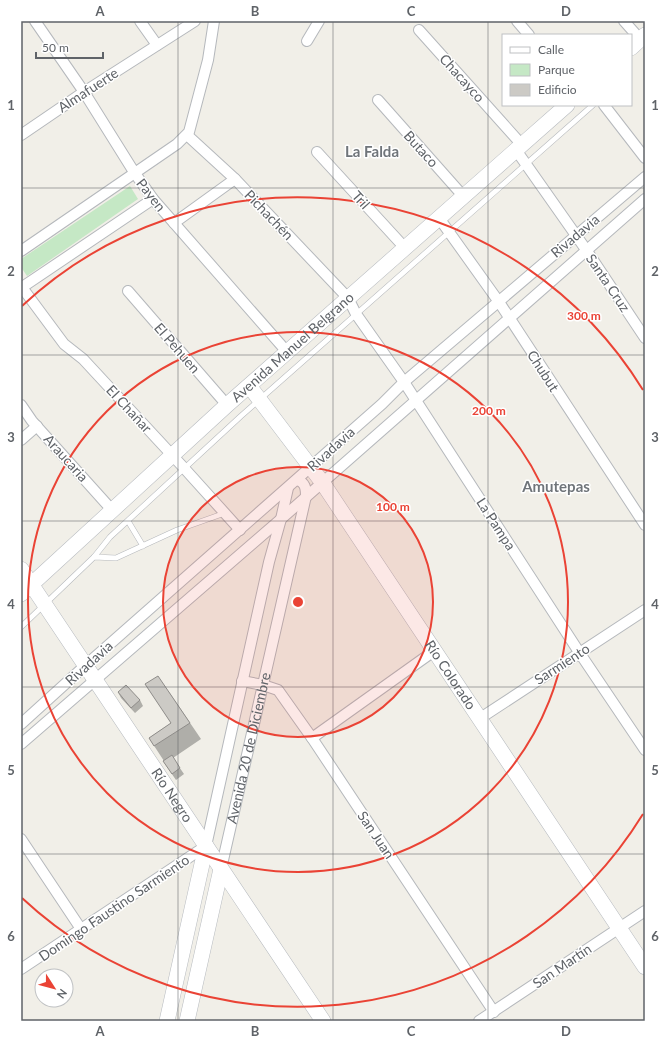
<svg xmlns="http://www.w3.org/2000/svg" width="666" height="1042" font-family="Lato,sans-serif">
	<rect width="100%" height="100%" fill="#f1efe8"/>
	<path fill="#c5e8c5" d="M130,186l8,13 -111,77 -6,-9v-8z"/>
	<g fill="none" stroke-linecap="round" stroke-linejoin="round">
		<defs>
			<path id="lane" d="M128,521l15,25
				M94,557l22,1 61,-28 48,-17
				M21,627l73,-70 16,-20 131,-121 352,-311"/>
			<g id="street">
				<path d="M35,21l49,71 50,80 19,27 135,154"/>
				<path d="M140,21l17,24"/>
				<path d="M517,21l12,14"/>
				<path d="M624,21l16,18"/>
				<path d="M419,30l103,115"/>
				<path d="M307,41l12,-20"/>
				<path d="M378,100l86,97"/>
				<path d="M604,105l41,53"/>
				<path d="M21,135l63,-43 111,-71"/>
				<path d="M187,135l48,44 113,119 8,16 48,68 175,270 66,98"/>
				<path d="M516,150l71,101 58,87"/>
				<path d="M317,152l88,96"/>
				<path d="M439,218l60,84 146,223"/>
				<path d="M174,223l61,-44"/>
				<path d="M21,251l156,-107 12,-12 19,-72 6,-39"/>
				<path d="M21,286l43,58 19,15 101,109 56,62"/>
				<path d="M21,288l132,-89"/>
				<path d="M128,291l99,114"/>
				<path d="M21,405l11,16 80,89"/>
				<path d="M21,440l16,-14"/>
				<path d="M242,681l21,4 15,5 34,48 182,274"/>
				<path d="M479,719l166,-109"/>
				<path d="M21,724l65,-59 296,-261 22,-22 241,-205"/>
				<path d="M312,738l122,-87"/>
				<path d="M21,744l260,-225 364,-320"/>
				<path d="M21,839l60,90"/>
				<path id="s1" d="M221,869l85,-373c0,-8 -1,-14 -9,-16"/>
				<path d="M21,969l185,-123 63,-284 12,-43 7,-31"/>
				<path d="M479,1021l166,-110"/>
			</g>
			<g id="secondary">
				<path d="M631,48l14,-13"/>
				<path id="s2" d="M250,387l72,95 323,485"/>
				<path id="s3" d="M21,569l302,452"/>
				<path id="s4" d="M21,594l206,-189 340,-300"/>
				<path d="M167,1021l39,-175"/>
				<path d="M187,1021l34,-152"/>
			</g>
		</defs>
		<use href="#lane" stroke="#b5b8bc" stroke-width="6"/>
		<use href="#street" stroke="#b5b8bc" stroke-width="12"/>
		<use href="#secondary" stroke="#b6babf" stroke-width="16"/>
		<use href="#lane" stroke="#fff" stroke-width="5"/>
		<use href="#street" stroke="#fff" stroke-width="10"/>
		<use href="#secondary" stroke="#fff" stroke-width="15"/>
	</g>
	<path fill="#afaea9" d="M118,692l22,8 3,6 -8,7 -14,-15z
		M169,692l32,47 -28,19 11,16 -8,6 -13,-19h1l-15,-23 22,-15z"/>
	<path fill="#cccac5" stroke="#8f8d8a" d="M158,676l32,47 -36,23 -5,-8 22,-15 -26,-39z
		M126,685l14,15 -9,8 -13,-16z
		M172,755l8,13 -8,6 -9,-13z"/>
	<path fill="none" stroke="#5f6368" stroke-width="1" stroke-opacity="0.55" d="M178,21v1000M333,21v1000M488,21v1000M21,188h624M21,355h624M21,521h624M21,687h624M21,854h624"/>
	<circle cx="298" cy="602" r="135" fill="#ea4335" fill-opacity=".12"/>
	<g fill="none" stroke="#ea4335" stroke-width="2">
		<circle cx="298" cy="602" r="135"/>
		<circle cx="298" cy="602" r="270"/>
		<path d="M643 814A405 405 0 0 1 22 898M22 306A405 405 0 0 1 643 390"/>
	</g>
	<g text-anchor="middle" stroke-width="3" stroke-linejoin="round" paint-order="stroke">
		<g font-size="14" fill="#5f6368" stroke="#fff">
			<text transform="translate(462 78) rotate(48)" y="5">Chacayco</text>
			<text transform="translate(88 90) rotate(-33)" y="5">Almafuerte</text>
			<text transform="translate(421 149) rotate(48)" y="5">Butaco</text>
			<text transform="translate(151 195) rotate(52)" y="5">Payen</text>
			<text transform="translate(361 200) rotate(48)" y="5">Tril</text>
			<text transform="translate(269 215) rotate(46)" y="5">Pichachén</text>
			<text transform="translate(575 236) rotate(-40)" y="5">Rivadavia</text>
			<text transform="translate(608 283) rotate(56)" y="5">Santa Cruz</text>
			<text transform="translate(177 348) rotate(49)" y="5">El Pehuen</text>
			<text dy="5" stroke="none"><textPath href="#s4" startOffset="367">Avenida Manuel Belgrano</textPath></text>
			<text transform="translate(543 371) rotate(57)" y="5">Chubut</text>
			<text transform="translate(129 409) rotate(47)" y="5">El Chañar</text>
			<text transform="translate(331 449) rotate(-42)" y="5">Rivadavia</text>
			<text transform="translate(66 458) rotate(48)" y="5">Araucaria</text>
			<text transform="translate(496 524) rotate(57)" y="5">La Pampa</text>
			<text transform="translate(89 663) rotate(-42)" y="5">Rivadavia</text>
			<text transform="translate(562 664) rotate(-33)" y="5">Sarmiento</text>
			<text dy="5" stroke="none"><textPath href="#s2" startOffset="351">Río Colorado</textPath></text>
			<text dy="5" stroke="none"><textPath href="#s1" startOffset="124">Avenida 20 de Diciembre</textPath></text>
			<text dy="5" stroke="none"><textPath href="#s3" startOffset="272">Río Negro</textPath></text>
			<text transform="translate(376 835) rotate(56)" y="5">San Juan</text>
			<text transform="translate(114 908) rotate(-34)" y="5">Domingo Faustino Sarmiento</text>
			<text transform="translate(562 966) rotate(-34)" y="5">San Martín</text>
		</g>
		<g font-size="15" font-weight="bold" fill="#70757a" stroke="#fff">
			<text x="372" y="157">La Falda</text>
			<text x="556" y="492">Amutepas</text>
		</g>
	</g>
	<circle cx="298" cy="602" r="6" fill="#ea4335" stroke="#fff" stroke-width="2"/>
	<g font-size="12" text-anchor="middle" font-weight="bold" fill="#ea4335" stroke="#fff" stroke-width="3" stroke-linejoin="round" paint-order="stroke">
		<text x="584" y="320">300 m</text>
		<text x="489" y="415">200 m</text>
		<text x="393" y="511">100 m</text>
	</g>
	<rect width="666" height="1042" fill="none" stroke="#ffffff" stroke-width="44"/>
	<rect x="502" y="34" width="130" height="72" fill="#ffffff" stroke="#bfc1c3"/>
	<rect x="510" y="47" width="20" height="6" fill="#ffffff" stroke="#bfc1c3"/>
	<text x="538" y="54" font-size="12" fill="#5f6368">Calle</text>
	<rect x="510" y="64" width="20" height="12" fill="#c5e8c5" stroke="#bfc1c3"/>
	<text x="538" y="74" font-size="12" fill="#5f6368">Parque</text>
	<rect x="510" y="84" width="20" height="12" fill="#cccac5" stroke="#bfc1c3"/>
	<text x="538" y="94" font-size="12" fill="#5f6368">Edificio</text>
	<g transform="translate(54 988) rotate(126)"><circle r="19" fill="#ffffff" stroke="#bfc1c3"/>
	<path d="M0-3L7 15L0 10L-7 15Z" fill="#ea4335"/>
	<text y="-6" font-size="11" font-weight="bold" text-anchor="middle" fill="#5f6368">N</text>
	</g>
	<path d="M36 52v6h67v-6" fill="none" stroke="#5f6368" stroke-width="2"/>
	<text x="42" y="52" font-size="12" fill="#5f6368" stroke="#ffffff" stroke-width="3" paint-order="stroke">50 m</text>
	<rect x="22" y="22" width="622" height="998" fill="none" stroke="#5f6368" stroke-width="1.5"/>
	<g font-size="13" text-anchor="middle" font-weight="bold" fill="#5f6368">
		<text x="100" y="16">A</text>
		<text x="255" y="16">B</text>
		<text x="411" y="16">C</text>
		<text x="566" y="16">D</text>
		<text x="11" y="110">1</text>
		<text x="655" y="110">1</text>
		<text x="11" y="276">2</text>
		<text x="655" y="276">2</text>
		<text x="11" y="442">3</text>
		<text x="655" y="442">3</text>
		<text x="11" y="609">4</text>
		<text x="655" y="609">4</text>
		<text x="11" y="775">5</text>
		<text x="655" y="775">5</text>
		<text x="11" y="941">6</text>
		<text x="655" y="941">6</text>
		<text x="100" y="1036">A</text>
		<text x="255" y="1036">B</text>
		<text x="411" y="1036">C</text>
		<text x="566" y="1036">D</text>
	</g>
</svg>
